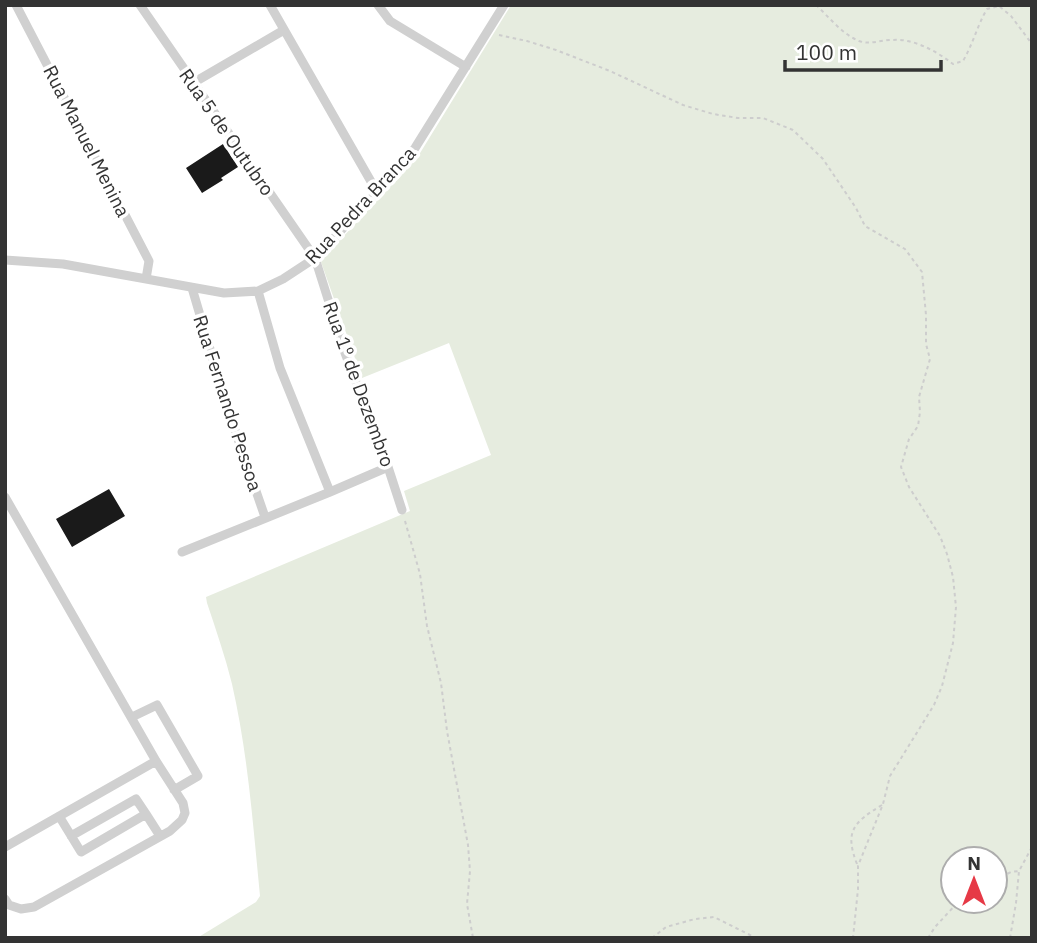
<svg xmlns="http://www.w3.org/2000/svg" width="1037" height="943" font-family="'IBM Plex Sans',sans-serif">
	<rect width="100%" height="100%" fill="#fff"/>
	<path fill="#e6ecdf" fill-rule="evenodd" d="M511,5h521v933h-835l59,-36 4,-6c-7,-71 -12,-142 -28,-212 -7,-28 -16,-54 -25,-81l-1,-6 204,-86 -6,-20 87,-36 -42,-112 -87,35 -41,-116 4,-6 92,-98zM953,859h42v42h-42z"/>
	<path fill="#1a1a1a" d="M223,144l15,23 -17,11 2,2 -21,13 -16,-25z
		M109,489l16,27 -53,31 -16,-28z"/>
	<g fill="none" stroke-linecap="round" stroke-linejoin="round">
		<path stroke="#cdcdcd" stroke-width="2" stroke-dasharray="3.5 3.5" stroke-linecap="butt" d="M816,5c13,12 26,29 43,36 11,4 21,-1 33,-1 21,-2 44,11 61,24l10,-3c10,-17 14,-35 24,-52l12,-3 12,10 21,28
			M499,35l28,6 29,9 54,21 73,34 30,9 25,4h25l30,12 30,29 33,49 9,18 40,23 17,23 4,43v29l4,15 -11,38 1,15 -2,14 -9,13 -8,28 8,20 31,49 7,18 6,23 3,30 -3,36 -11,43 -8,19 -44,71 -7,28 -25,62v23l-5,49
			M405,521l15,53 7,52 14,57 6,48 21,114 2,26 -3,33 6,34
			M857,864c-13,-33 -3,-42 25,-59
			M995,880l16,-8 8,-1
			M652,938l14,-11 29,-8 19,-2 42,21
			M928,938l7,-11 24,-26
			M1010,938l6,-35 3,-32 13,-24"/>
		<path stroke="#d0d0d0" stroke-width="9" d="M16,5l133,256 -3,18
			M140,5l175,253 30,95 43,114 14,43
			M270,5l107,187
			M378,5l12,16 76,46
			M193,83l91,-53
			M5,260l58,4 161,29 34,-2 25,-12 32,-21 84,-89 16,-21 89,-143
			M192,288l36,122 37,107
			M258,291l22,77 50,124
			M5,497l151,264 27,42 2,10 -3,7 -12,11 -136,76 -13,2 -12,-4 -4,-6
			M182,552l148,-60 58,-25
			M132,717l25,-12 41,71 -24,14
			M146,814l14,22
			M59,816l22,36 65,-38 -10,-15 -65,37
			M5,847l151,-86"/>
	</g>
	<g text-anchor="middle" stroke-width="7" stroke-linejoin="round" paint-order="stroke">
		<g font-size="19" fill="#333" stroke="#fff">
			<text transform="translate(227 132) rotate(55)" y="7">Rua 5 de Outubro</text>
			<text transform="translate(87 141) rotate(63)" y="7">Rua Manuel Menina</text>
			<text transform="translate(360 205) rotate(-47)" y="7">Rua Pedra Branca</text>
			<text transform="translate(359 384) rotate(70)" y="7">Rua 1º de Dezembro</text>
			<text transform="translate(228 403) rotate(72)" y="7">Rua Fernando Pessoa</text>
		</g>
	</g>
	<rect width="1037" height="943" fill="none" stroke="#333333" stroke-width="14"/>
	<g transform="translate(974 880)"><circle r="33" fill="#ffffff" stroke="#adadad" stroke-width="2"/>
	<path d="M0-5L12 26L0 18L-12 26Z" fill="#e63946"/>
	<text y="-10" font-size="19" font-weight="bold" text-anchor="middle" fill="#333333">N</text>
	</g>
	<path d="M785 60v10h156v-10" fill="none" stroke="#333333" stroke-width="3.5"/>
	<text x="796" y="60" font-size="21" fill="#333333" stroke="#ffffff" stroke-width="5" paint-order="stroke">100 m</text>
</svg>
